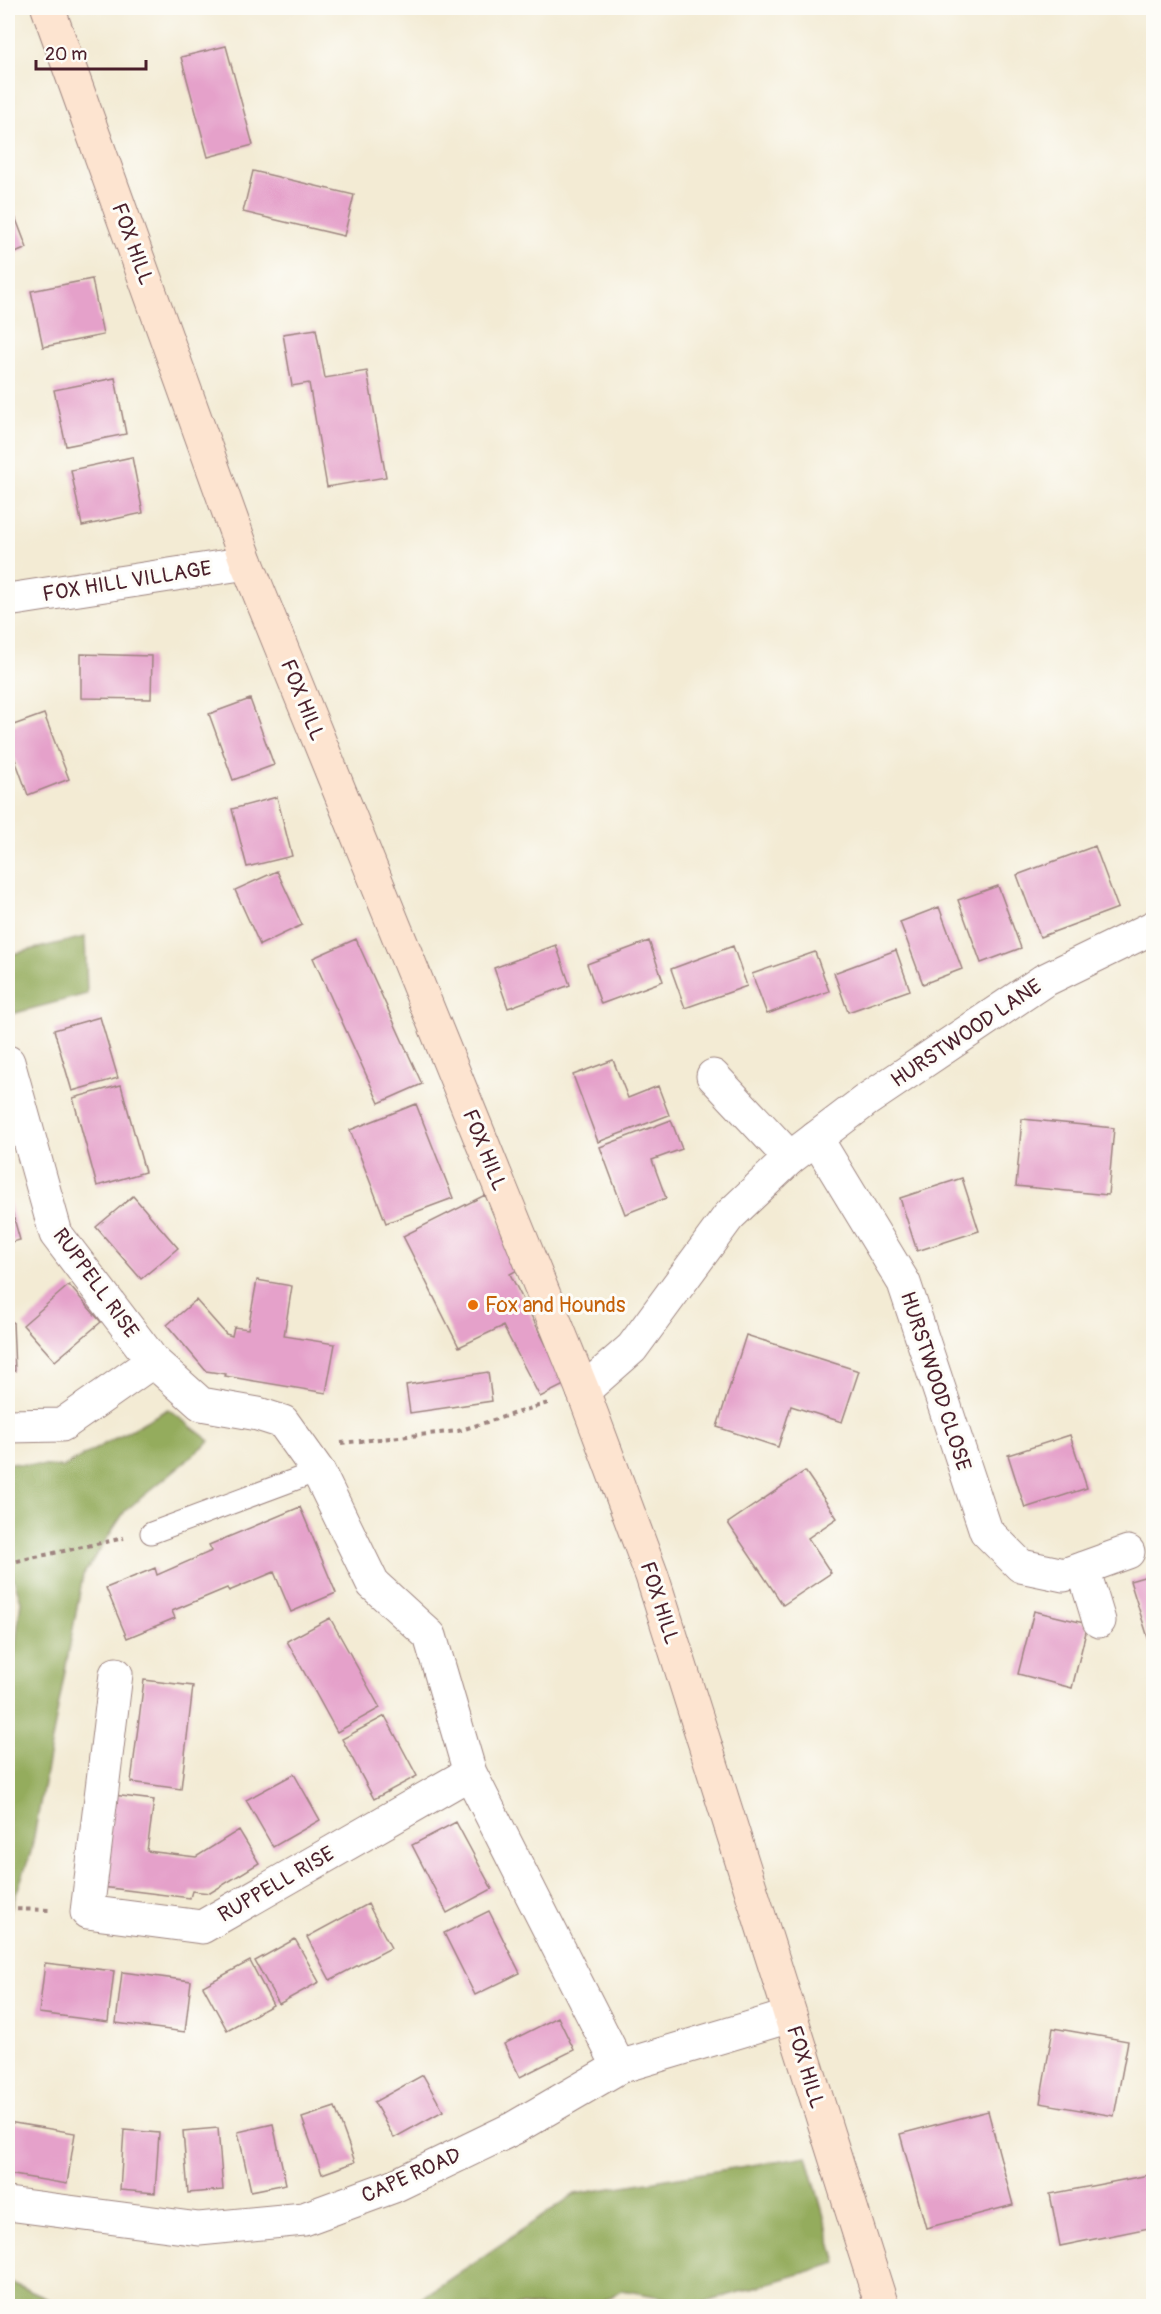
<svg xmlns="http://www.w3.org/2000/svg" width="1161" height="2314" font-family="Pangolin,sans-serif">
	<rect width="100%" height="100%" fill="#fdfcf7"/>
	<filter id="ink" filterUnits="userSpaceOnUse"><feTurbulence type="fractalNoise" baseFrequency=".0167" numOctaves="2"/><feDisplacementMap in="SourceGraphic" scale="12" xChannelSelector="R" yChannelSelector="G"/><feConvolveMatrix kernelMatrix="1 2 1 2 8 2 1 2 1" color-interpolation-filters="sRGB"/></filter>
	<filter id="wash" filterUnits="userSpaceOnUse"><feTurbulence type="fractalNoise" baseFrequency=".008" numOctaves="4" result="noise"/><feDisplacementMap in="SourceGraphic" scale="24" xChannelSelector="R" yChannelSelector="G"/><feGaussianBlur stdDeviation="1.35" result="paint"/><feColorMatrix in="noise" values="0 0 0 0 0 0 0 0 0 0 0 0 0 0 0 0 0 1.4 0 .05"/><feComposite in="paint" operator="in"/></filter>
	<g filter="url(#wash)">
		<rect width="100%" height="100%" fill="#f3ebd4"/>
		<path fill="#94ac5d" stroke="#6f6644" stroke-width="1.5" d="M85,937l2,57 -79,21v-60z
			M168,1409l42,32 -85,70 -42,64 -52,277 -23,65v-212l13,-104 -13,-39v-99l55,4z
			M807,2156l30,107 -138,41 -77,-14 -27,16h-185l165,-112z
			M8,2281l55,25h-55z"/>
		<g id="blocks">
			<path fill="#e5a1ca" d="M226,46l27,99 -45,12 -27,-100z
				M253,171l101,24 -10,41 -101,-24z
				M8,198l19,50 -19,8z
				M92,279l11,56 -60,12 -12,-56z
				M316,329l9,49 42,-7 19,106 -59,10 -18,-104 -17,3 -9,-52z
				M115,378l11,56 -60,12 -12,-56z
				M132,457l11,56 -61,13 -11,-56z
				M81,654l71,2 -1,43 -70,-1z
				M250,699l24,66 -41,15 -24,-66z
				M44,714l25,65 -41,16 -20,-55v-13z
				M277,797l15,59 -45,11 -15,-58z
				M1095,846l23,62 -78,29 -23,-62z
				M277,871l25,54 -42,20 -25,-55z
				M998,886l23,62 -40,15 -23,-63z
				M939,907l23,62 -39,15 -23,-62z
				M356,939l66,145 -43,19 -66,-145z
				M649,941l14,40 -62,23 -14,-40z
				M556,945l14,40 -62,23 -14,-40z
				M733,946l14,40 -62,22 -14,-39z
				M896,950l14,40 -62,22 -14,-39z
				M815,952l14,39 -62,23 -15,-40z
				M100,1017l18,61 -46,13 -18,-61z
				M613,1060l15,38 30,-12 11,29 -71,27 -25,-67z
				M121,1085l24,87 -48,14 -24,-88z
				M416,1104l37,94 -67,25 -36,-93z
				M1022,1119l92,9 -6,67 -92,-9z
				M671,1120l11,29 -30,11 14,38 -41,16 -25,-67z
				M962,1178l17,53 -62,20 -17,-53z
				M485,1195l36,73 -11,6 56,110 -26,13 -37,-71 -44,21 -56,-111z
				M133,1196l45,52 -37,31 -45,-52z
				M8,1197l12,43 -12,3z
				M257,1280l35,6 -8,50 51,8 -9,49 -101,-17 1,-2 -20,-3 -39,-46 29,-25 30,34 6,2 2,-9 14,2z
				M69,1285l32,37 -46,39 -32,-36z
				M8,1322h5l2,49h-7z
				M746,1335l113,36 -17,51 -51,-16 -13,41 -61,-20z
				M488,1372l4,29 -82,12 -4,-28z
				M1070,1435l17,53 -62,20 -17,-53z
				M805,1471l32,47 -29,20 23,35 -48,32 -55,-82z
				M300,1507l36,86 -45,19 -17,-40 -45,19 -2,-3 -55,23 3,7 -48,20 -21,-50 49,-20 2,7 55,-24 -3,-6z
				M1154,1574v69l-4,1 -20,-63z
				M1034,1611l54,13 -16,64 -54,-14z
				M330,1618l50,90 -43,24 -50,-91z
				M144,1680l49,6 -12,103 -50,-7z
				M385,1716l32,60 -43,23 -32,-60z
				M294,1774l26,46 -47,27 -27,-47z
				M105,1794l49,6 -7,51 49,6 43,-27 20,33 -49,30 -18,-2 -2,7 -96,-12z
				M456,1822l36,67 -45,24 -35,-68z
				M368,1904l23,44 -61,32 -23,-43z
				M489,1911l31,62 -45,22 -31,-62z
				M295,1939l24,43 -40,22 -24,-43z
				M250,1961l23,44 -46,25 -24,-44z
				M45,1963l69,8 -6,51 -69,-9z
				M122,1972l69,9 -6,51 -69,-9z
				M558,2017l16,33 -54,27 -16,-33z
				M1053,2028l75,13 -14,75 -74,-13z
				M423,2075l20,36 -49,27 -20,-36z
				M335,2107l20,55 -33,12 -20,-56z
				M988,2111l25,94 -87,23 -26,-94z
				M8,2122l67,11 -8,51 -59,-10z
				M273,2124l13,60 -35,7 -13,-59z
				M218,2128l5,62 -35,3 -5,-62z
				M124,2130l35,3 -4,60 -35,-3z
				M1154,2174v53l-94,19 -10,-52z"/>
		</g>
	</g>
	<g filter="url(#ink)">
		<use href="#blocks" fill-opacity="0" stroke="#9e8580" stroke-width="1.5"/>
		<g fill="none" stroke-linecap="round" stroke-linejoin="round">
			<defs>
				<path id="service" d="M151,1533l167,-62"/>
				<path id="minor" d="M8,600l239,-37
					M8,1062l48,172 97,127 48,43 57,10 25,8 35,49 55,113 57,52 40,137 149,294
					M713,1076l77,82
					M816,1138l88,145 82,248 35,35 43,9 64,-23
					M8,1426l54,-1 91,-64
					M1083,1568l16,53
					M116,1674l-29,238 115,15 268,-154
					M8,2204l191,25 105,-10 90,-33 120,-58 105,-61 171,-51"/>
				<path id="tertiary" d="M583,1391l49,-43 97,-132 61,-58 75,-57 178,-120 111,-54"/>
				<path id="secondary" d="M48,8l199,555 336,828 69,185 230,730"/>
			</defs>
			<use href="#service" stroke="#9e8580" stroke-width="23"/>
			<use href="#minor" stroke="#9e8580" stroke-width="35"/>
			<use href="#tertiary" stroke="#9e8580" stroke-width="35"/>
			<use href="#secondary" stroke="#9e8580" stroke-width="35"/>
			<path stroke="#9e8580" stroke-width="4" stroke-dasharray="4.5 4.5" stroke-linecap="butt" d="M341,1443l117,-12 93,-29
				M8,1563l116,-25
				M8,1909l45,1"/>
			<use href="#service" stroke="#fff" stroke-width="21"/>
			<use href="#minor" stroke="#fff" stroke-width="33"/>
			<use href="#tertiary" stroke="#fff" stroke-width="33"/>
			<use href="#secondary" stroke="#fde4d0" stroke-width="33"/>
		</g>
	</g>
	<circle fill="#e8710a" stroke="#fdfcf7" stroke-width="2" cx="473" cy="1305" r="6"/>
	<g text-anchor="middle" stroke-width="6" stroke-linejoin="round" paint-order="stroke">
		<g font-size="21" fill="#4a1f2b" stroke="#fdfcf7">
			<text transform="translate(133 244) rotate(70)" y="7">FOX HILL</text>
			<text transform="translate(127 581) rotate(-9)" y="7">FOX HILL VILLAGE</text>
			<text transform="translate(303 700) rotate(68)" y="7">FOX HILL</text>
			<text transform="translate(966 1033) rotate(-34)" y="7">HURSTWOOD LANE</text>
			<text transform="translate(485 1150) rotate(68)" y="7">FOX HILL</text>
			<text transform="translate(96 1283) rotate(54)" y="7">RUPPELL RISE</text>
			<text transform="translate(936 1381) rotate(72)" y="7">HURSTWOOD CLOSE</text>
			<text transform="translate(660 1603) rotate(72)" y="7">FOX HILL</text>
			<text transform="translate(276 1884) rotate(-30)" y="7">RUPPELL RISE</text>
			<text transform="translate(806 2067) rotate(73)" y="7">FOX HILL</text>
			<text transform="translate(411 2175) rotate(-24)" y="7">CAPE ROAD</text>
		</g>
		<g font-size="21" fill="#c56008" stroke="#fdfcf7" text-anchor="start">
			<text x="485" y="1312">Fox and Hounds</text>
		</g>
	</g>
	<rect width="1161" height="2314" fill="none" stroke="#fdfcf7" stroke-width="30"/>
	<path d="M36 60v9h110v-9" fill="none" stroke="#4a1f2b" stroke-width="3"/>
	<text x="45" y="60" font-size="18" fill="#4a1f2b" stroke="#fdfcf7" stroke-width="4.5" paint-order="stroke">20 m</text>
</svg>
